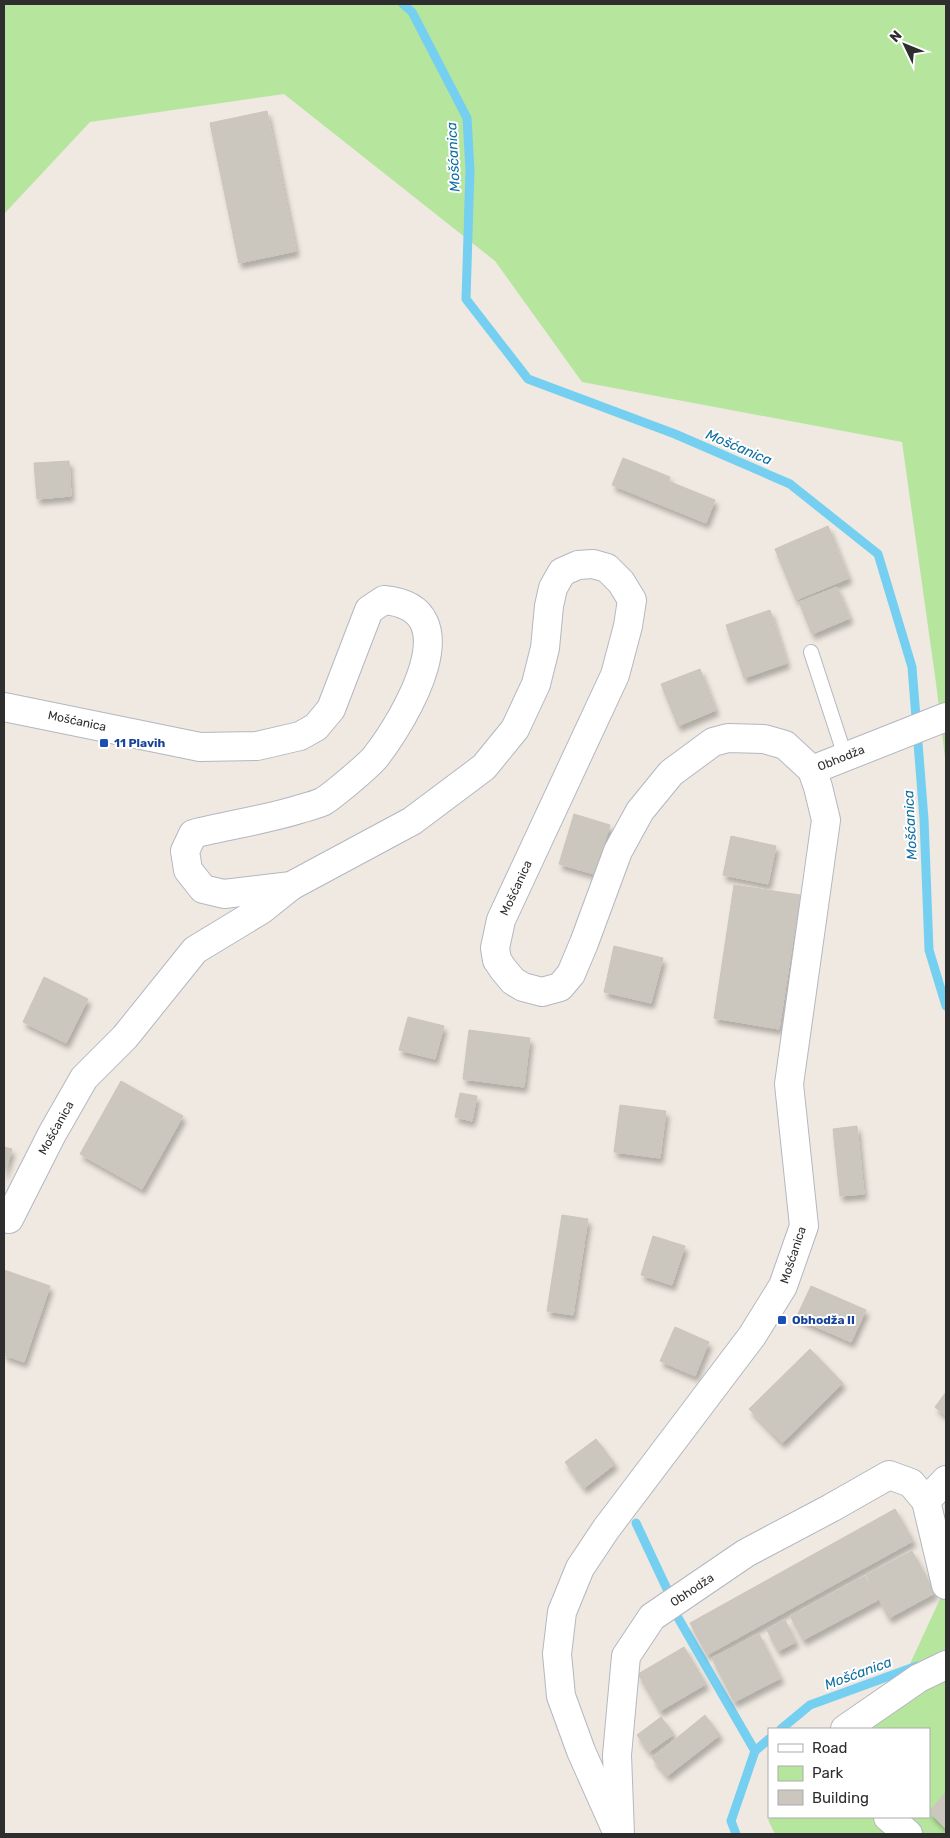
<svg xmlns="http://www.w3.org/2000/svg" width="950" height="1838" font-family="Rubik,sans-serif">
	<defs>
		<filter id="shadow"><feDropShadow dx="3" dy="5.5" stdDeviation="2.5" flood-color="#0004"/></filter>
	</defs>
	<rect width="100%" height="100%" fill="#efe9e1"/>
	<path fill="#b6e59e" d="M4,4h942v762l-10,-83 -34,-241 -320,-60 -87,-121 -211,-167 -194,28 -86,92z
		M946,1586v248h-171l-7,-14 4,-3h157v-88h-70l38,-37z"/>
	<g fill="none" stroke-linecap="round" stroke-linejoin="round">
		<path stroke="#75cff0" stroke-width="9" d="M403,4l9,8 55,106 3,52 -4,129 62,80 147,55 115,50 88,70 34,113 12,152 5,131 17,56
			M636,1523l31,66
			M677,1616l78,135
			M781,1729l29,-24 107,-39
			M736,1834l-5,-13 24,-70 14,-12"/>
	</g>
	<path fill="#cbc7bf" stroke="#cbc5ba" filter="url(#shadow)" d="M267,111l29,140 -57,12 -29,-140z
		M623,458l47,19 -11,27 -47,-19z
		M69,461l2,35 -34,3 -3,-36z
		M668,481l47,19 -9,23 -47,-19z
		M828,526l21,52 -53,22 -21,-51z
		M837,587l13,31 -38,16 -13,-32z
		M770,610l17,53 -43,15 -18,-53z
		M700,669l16,41 -38,16 -17,-42z
		M574,814l36,11 -16,49 -35,-10z
		M731,836l45,10 -8,38 -45,-9z
		M734,885l66,10 -21,134 -65,-11z
		M614,946l49,12 -12,45 -47,-11z
		M44,977l44,22 -22,44 -43,-21z
		M408,1017l36,9 -9,33 -36,-9z
		M469,1030l61,8 -6,49 -61,-8z
		M121,1081l62,35 -41,73 -62,-35z
		M460,1093l17,3 -5,25 -17,-4z
		M620,1105l46,6 -6,47 -46,-6z
		M857,1126l7,68 -24,2 -7,-67z
		M4,1147l8,2 -8,25z
		M562,1215l26,4 -15,96 -26,-4z
		M653,1236l32,10 -13,39 -31,-10z
		M4,1270l46,16 -26,76 -20,-7z
		M811,1286l55,24 -15,32 -55,-24z
		M675,1327l34,15 -14,34 -35,-15z
		M810,1349l33,34 -61,60 -33,-34z
		M946,1392v24l-11,-9z
		M596,1439l19,25 -31,24 -19,-26z
		M895,1509l18,32 -206,114 -17,-32z
		M912,1551l23,42 -46,25 -23,-43z
		M865,1576l13,24 -75,40 -13,-24z
		M785,1620l11,22 -18,9 -11,-21z
		M759,1634l22,44 -47,24 -22,-44z
		M684,1647l22,37 -46,27 -22,-37z
		M705,1715l15,20 -53,41 -15,-18z
		M661,1717l13,17 -25,18 -12,-17z
		M946,1792v37l-17,-17z"/>
	<g fill="none" stroke-linecap="round" stroke-linejoin="round">
		<defs>
			<path id="lane" d="M811,652l34,104"/>
			<path id="street" d="M812,770l134,-53
				M9,1219l43,-85 32,-56 41,-41 70,-87 66,-40 30,-24
				M926,1501l20,-21
				M845,1729l74,-51 27,-13
				M888,1817l20,17
				M620,1834l-3,-79 9,-99 26,-39 94,-64 85,-45 58,-33 22,8 15,18 20,84"/>
			<path id="secondary" d="M4,707l196,40 57,-1 43,-10 16,-9 15,-18 38,-99 15,-10c88,8 21,118 -7,155 -5,8 -47,43 -55,47 -7,3 -15,5 -22,7 -35,11 -72,16 -107,25l-8,17 3,19 15,19 21,5 67,-8 121,-65 72,-54 31,-38 21,-45 9,-36 4,-42 4,-18 9,-16 16,-7 15,-1 14,4 14,14 11,18 -4,26 -13,49 -114,245 -6,28 2,12 6,9 10,12 10,6 19,5 18,-5 11,-13 13,-31 34,-92 22,-40 31,-38 42,-31 15,-4 36,1 21,6 27,25 6,17 8,33 -37,264 15,142 -21,60 -31,50 -146,193 -26,39 -18,44 -5,42 4,42 20,55 37,83"/>
		</defs>
		<use href="#lane" stroke="#b4b7c1" stroke-width="16"/>
		<use href="#street" stroke="#b4b7c1" stroke-width="30"/>
		<use href="#secondary" stroke="#b4b7c1" stroke-width="30"/>
		<use href="#lane" stroke="#fff" stroke-width="14"/>
		<use href="#street" stroke="#fff" stroke-width="28"/>
		<use href="#secondary" stroke="#fff" stroke-width="28"/>
	</g>
	<g fill="#1a4fb4" stroke="#fff" stroke-width="2">
		<rect x="99" y="738" width="10" height="10" rx="2.5"/>
		<rect x="777" y="1315" width="10" height="10" rx="2.5"/>
	</g>
	<g text-anchor="middle" stroke-width="4" stroke-linejoin="round" paint-order="stroke">
		<g font-size="12" fill="#2e2e2e" stroke="#fff">
			<text transform="translate(77 721) rotate(12)" y="4">Mošćanica</text>
			<text transform="translate(841 758) rotate(-22)" y="4">Obhodža</text>
			<text transform="translate(516 888) rotate(-65)" y="4">Mošćanica</text>
			<text transform="translate(56 1128) rotate(-61)" y="4">Mošćanica</text>
			<text transform="translate(793 1255) rotate(-72)" y="4">Mošćanica</text>
			<text transform="translate(692 1590) rotate(-34)" y="4">Obhodža</text>
		</g>
		<g font-size="12" font-weight="bold" fill="#164399" stroke="#fff" text-anchor="start">
			<text x="114" y="747">11 Plavih</text>
			<text x="792" y="1324">Obhodža II</text>
		</g>
		<g font-size="14" font-style="italic" fill="#0d6fa3" stroke="#fff">
			<text transform="translate(453 157) rotate(-93)" y="5">Mošćanica</text>
			<text transform="translate(739 447) rotate(23)" y="5">Mošćanica</text>
			<text transform="translate(910 825) rotate(-93)" y="5">Mošćanica</text>
			<text transform="translate(858 1673) rotate(-20)" y="5">Mošćanica</text>
		</g>
	</g>
	<rect width="950" height="1838" fill="none" stroke="#2e2e2e" stroke-width="10"/>
	<rect x="768" y="1728" width="162" height="90" fill="#ffffff" stroke="#ababab"/>
	<rect x="778" y="1744" width="25" height="8" fill="#ffffff" stroke="#ababab"/>
	<text x="812" y="1753" font-size="15" fill="#2e2e2e">Road</text>
	<rect x="778" y="1766" width="25" height="15" fill="#b6e59e" stroke="#ababab"/>
	<text x="812" y="1778" font-size="15" fill="#2e2e2e">Park</text>
	<rect x="778" y="1790" width="25" height="15" fill="#cbc7bf" stroke="#ababab"/>
	<text x="812" y="1803" font-size="15" fill="#2e2e2e">Building</text>
	<g transform="translate(905 45) rotate(313)" stroke="#ffffff" stroke-width="4" paint-order="stroke">
	<path d="M0-4L9 19L0 12L-9 19Z" fill="#2e2e2e"/>
	<text y="-8" font-size="14" font-weight="bold" text-anchor="middle" fill="#2e2e2e">N</text>
	</g>
</svg>
